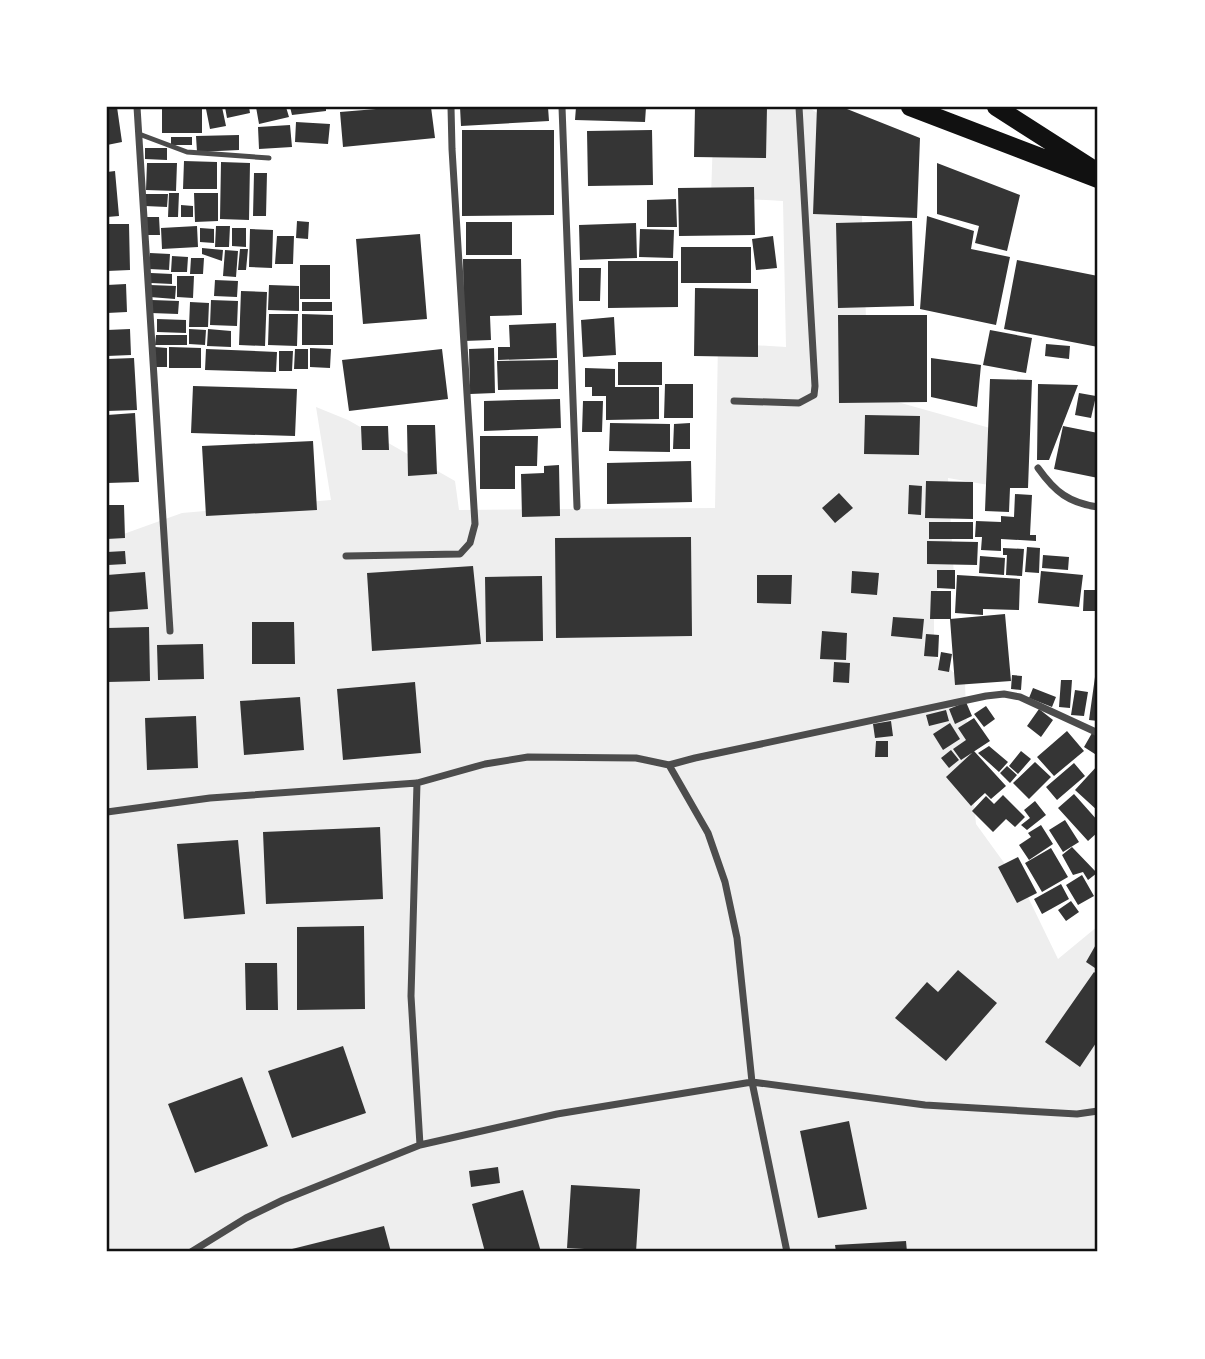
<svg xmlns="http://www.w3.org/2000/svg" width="1205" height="1359" font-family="Spectral,serif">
	<rect width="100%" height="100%" fill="#fff"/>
	<path fill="#eee" d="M714,107h94l51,33 10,254 128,36 9,58 -58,-10 6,98 -20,17v63l31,26 1,31 10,111 50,69 32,66 40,-33v326h-991v-712l75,-27 149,-13 -15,-93 32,13 107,61 4,29 256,-2 3,-165 68,4 -3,-146 -72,-4z"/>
	<path fill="#353535" d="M114,107h3l5,35 -15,3v-37z
		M162,107h40v26h-40z
		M217,107h5l4,19 -16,3 -4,-20z
		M225,107h24l1,6 -23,5z
		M256,107h30l3,10 -30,7z
		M290,107h36v4l-34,4z
		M400,107h31l4,31 -92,9 -3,-35z
		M460,107h88l1,14 -88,5z
		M576,107h70l-1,15 -70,-2z
		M695,107h72l-1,51 -72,-1z
		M817,107h25l78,31 -3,80 -104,-4z
		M296,122l34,2 -2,20 -33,-2z
		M290,125l2,22 -33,2 -1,-22z
		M462,130h92v85l-92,1z
		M652,130l1,55 -65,1 -1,-55z
		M239,135v15l-42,2 -1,-16z
		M171,137h21v8h-21z
		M145,148h22v12l-22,-1z
		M184,161l33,1v27h-34z
		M221,162l29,1 -1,57 -29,-1z
		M147,163h30l-1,28 -30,-1z
		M937,163l83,32 -13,56 -32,-8 4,-17 -42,-12z
		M115,171l4,45 -12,1v-45z
		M254,173h13l-1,43h-13z
		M754,187l1,48 -76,1 -1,-48z
		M169,193h10l-1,24h-10z
		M194,193h24v28l-23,1z
		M145,194h23l-1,13 -22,-1z
		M676,199l1,28h-30v-27z
		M181,205l12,1v11h-12z
		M927,216l47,15 -3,18 39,8 -14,68 -76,-16z
		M146,217h13l1,18h-13z
		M297,221l12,1 -1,17 -12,-1z
		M912,221l2,85 -76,2 -2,-85z
		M466,222h46v33h-46z
		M636,223l1,35 -57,2 -1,-35z
		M107,224h22l1,46 -23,1z
		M197,226l1,21 -36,2 -1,-21z
		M216,226h14l-1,21h-14z
		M200,228l14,1v14l-14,-1z
		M232,228h14v19l-14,-1z
		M250,229l23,1 -1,38 -23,-1z
		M640,229l34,1 -1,28 -34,-1z
		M420,234l7,85 -64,5 -7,-85z
		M277,236h17l-1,28h-18z
		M773,236l4,32 -21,2 -4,-31z
		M681,247h70v36h-70z
		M202,248l21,2 -1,11 -20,-7z
		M240,249h8l-2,21h-8z
		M225,250l13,1 -2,26 -13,-1z
		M150,253l20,1 -1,16 -20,-1z
		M172,256l16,1 -1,15h-16z
		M191,258h13l-1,16h-13z
		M463,259h58l1,56 -32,1 1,24 -27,1z
		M1017,260l81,16v71l-94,-18z
		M608,261h70v46l-70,1z
		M300,265h30v34h-30z
		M579,268h22l-1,33h-21z
		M151,273l21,1v10l-21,-1z
		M177,276h17l-1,22 -16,-1z
		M215,280l23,1 -1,16 -23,-1z
		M126,284l1,28 -20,1v-28z
		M150,285l26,1 -1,13 -25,-2z
		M269,285l30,1v25l-31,-1z
		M695,288l63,1v68l-64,-1z
		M241,291l26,1 -2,54 -26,-1z
		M152,300l27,1 -1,13 -27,-1z
		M211,300l27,1 -1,25 -27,-1z
		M190,302l19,1 -1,24h-19z
		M302,302h30v9h-30z
		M269,314h29l-1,32 -29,-1z
		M302,314l31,1v30h-31z
		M838,315h89v87l-88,1z
		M614,317l2,38 -33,2 -2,-37z
		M157,319l29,1v13l-29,-1z
		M556,323l1,35 -59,2v-13h12l-1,-22z
		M130,329l1,26 -24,1v-26z
		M189,329l17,1 -1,15 -16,-1z
		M208,329l23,2v16l-24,-1z
		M990,330l42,8 -6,35 -43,-8z
		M156,335h31v10h-32z
		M1046,344l24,2 -1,13 -24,-3z
		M155,347l12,1v19h-13z
		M169,347l32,1v20h-32z
		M310,348l21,1 -1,19 -20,-1z
		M494,348l1,45 -25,1 -1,-45z
		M206,349l71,3 -1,20 -71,-2z
		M295,349h13v20h-14z
		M442,349l6,50 -99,12 -7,-51z
		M279,351h14l-1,20h-13z
		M134,358l3,52 -30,1v-52z
		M931,358l50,7 -4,42 -46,-10z
		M558,360v29l-60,1 -1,-29z
		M618,362h44v23h-44z
		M585,368l30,1v18h44v32l-53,1v-24h-14v-9h-7z
		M990,379l42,1 -4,108h-18l-1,24 -24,-1z
		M665,384h28v34h-29z
		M1038,384l40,1 -29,75h-12z
		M193,386l104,3 -2,47 -104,-3z
		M1079,393l17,3 -5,22 -16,-3z
		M560,399l1,29 -77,3v-30z
		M583,401h20l-1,31h-20z
		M135,413l4,69 -32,1v-68z
		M865,415l55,1 -1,39 -55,-1z
		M610,423l60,1v28l-61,-1z
		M690,423v26h-17l1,-25z
		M407,425h28l2,49 -29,2z
		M361,426h27l1,24h-27z
		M1063,426l35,7v45l-44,-9z
		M480,436h58l-1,30h-22v23h-35z
		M313,441l4,69 -111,6 -4,-70z
		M691,461l1,41 -85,2v-41z
		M559,465l1,51 -38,1 -1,-43 23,-1v-7z
		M926,481l47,1v37l-48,-1z
		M909,485l13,1 -1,29 -13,-1z
		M839,493l14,15 -18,15 -13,-15z
		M1015,494l17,1 -2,40h6v6l-35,-2v12l-20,-1 1,-13h-7l1,-16 25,1v-6l13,1z
		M107,505h17l1,33 -18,1z
		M929,522h44v17h-44z
		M691,537l1,99 -136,2 -1,-100z
		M927,541l51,1 -1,23 -50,-1z
		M1027,547l13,1 -1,25 -14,-1z
		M1003,548l21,1 -2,27 -16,-1 1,-20h-4z
		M125,551l1,13 -18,1 -1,-13z
		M1043,555l26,2 -1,13 -26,-2z
		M980,556l25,2 -1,17 -25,-2z
		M473,566l8,78 -109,7 -5,-78z
		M937,570h18v19l-18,-1z
		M852,571l27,2 -2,22 -26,-2z
		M1041,571l42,4 -4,32 -41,-4z
		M145,572l3,37 -41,3v-37z
		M757,575h35l-1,29 -34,-1z
		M957,575l63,4 -1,31 -36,-1v6l-28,-2z
		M542,576l1,65 -57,1 -1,-65z
		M1084,590h14v21h-15z
		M931,591h20v28h-21z
		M1005,614l6,67 -56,4 -5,-66z
		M893,617l31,2 -2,20 -31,-3z
		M252,622h42l1,42h-43z
		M149,627l1,54 -43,1v-54z
		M822,631l25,2 -1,27 -26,-1z
		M926,634l13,1 -1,22 -14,-1z
		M203,644l1,35 -46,1 -1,-35z
		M941,652l11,2 -3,18 -11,-2z
		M834,662l16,1 -1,20 -16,-1z
		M1012,675l10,1 -1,14 -10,-1z
		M1095,677h3v44l-9,-1z
		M1061,680h11l-2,28 -11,-1z
		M415,682l6,71 -78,7 -6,-71z
		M1033,688l23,9 -4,10 -23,-9z
		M1075,690l13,2 -4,24 -13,-1z
		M300,697l4,53 -60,5 -4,-54z
		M966,702l6,14 -17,8 -6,-15z
		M986,706l9,13 -11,8 -10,-13z
		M1039,709l14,11 -12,17 -14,-11z
		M946,710l3,11 -20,5 -3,-11z
		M196,716l2,52 -51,2 -2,-52z
		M974,718l16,23 -29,19 -8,-11 13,-9 -8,-12z
		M891,721l2,15 -18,2 -2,-14z
		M950,723l10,16 -17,11 -10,-16z
		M1067,731l17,20 -30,25 -17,-19z
		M1092,733l6,3v20l-14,-9z
		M876,741h12v16h-13z
		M989,746l19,16 -9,10 -21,-19z
		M951,750l8,10 -10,8 -8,-10z
		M974,751l32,35 -15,13 -6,-6 -14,13 -25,-29z
		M1021,751l10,8 -13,15 -9,-8z
		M1035,762l16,15 -22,22 -16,-16z
		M1074,763l11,13 -28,24 -11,-13z
		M1098,765v46l-23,-21z
		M1007,766l10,9 -7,8 -10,-10z
		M1074,794l24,27v11l-10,9 -30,-33z
		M1003,795l22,22 -10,10 -9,-8 -13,13 -21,-21 14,-15 8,8z
		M1035,801l11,14 -19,15 -6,-5 9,-7 -6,-8z
		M1065,820l14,22 -16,10 -14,-22z
		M1041,825l12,19 -24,16 -10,-15 12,-8 -3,-4z
		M380,827l3,72 -117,5 -3,-72z
		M238,840l7,74 -61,5 -7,-75z
		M1072,847l25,26 -9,7 -5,-8 -10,3 -11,-20z
		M1051,848l17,29 -26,15 -17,-29z
		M1018,857l19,36 -20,10 -19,-36z
		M1082,875l12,21 -16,9 -12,-20z
		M1061,884l8,15 -27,15 -8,-15z
		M1071,901l8,11 -13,9 -8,-11z
		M364,926l1,83 -68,1v-83z
		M1098,941v29l-12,-8z
		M245,963h32l1,47h-32z
		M958,970l39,33 -51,58 -51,-43 32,-36 11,10z
		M1094,972l4,3v65l-18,27 -35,-25z
		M343,1046l23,67 -74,25 -24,-67z
		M242,1077l26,69 -73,27 -27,-69z
		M849,1121l18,88 -49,9 -18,-87z
		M498,1167l2,16 -29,4 -2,-16z
		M571,1185l69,4 -4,63 -69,-4z
		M523,1190l18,62h-56l-13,-48z
		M384,1226l7,26h-102l-1,-2z
		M906,1241l1,11h-71l-1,-7z"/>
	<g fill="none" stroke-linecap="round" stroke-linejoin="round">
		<path stroke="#4c4c4c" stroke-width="5" d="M139,134l48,18 82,6"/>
		<path stroke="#4c4c4c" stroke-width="7" d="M137,107l33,524
			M562,107l15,400
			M734,401l65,2 15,-8 1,-9 -16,-279
			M1038,468c17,24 31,35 60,39
			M346,556l114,-2 10,-11 5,-19 -23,-375 -1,-42
			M669,765l39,68 17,49 12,56 15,144 35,170
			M417,783l-6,213 9,149
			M107,812l103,-14 207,-15 68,-19 43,-7 108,1 33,7 26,-7 291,-62 18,-2 16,3 78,36
			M191,1252l55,-34 37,-18 137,-55 137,-31 195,-32 173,23 152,9 21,-3"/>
		<path stroke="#111" stroke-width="18" d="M910,107l188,72
			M996,107l94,60"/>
	</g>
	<rect width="1205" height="1359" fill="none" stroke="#ffffff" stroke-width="217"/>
	<rect x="108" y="108" width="988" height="1142" fill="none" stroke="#111" stroke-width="2.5"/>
</svg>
